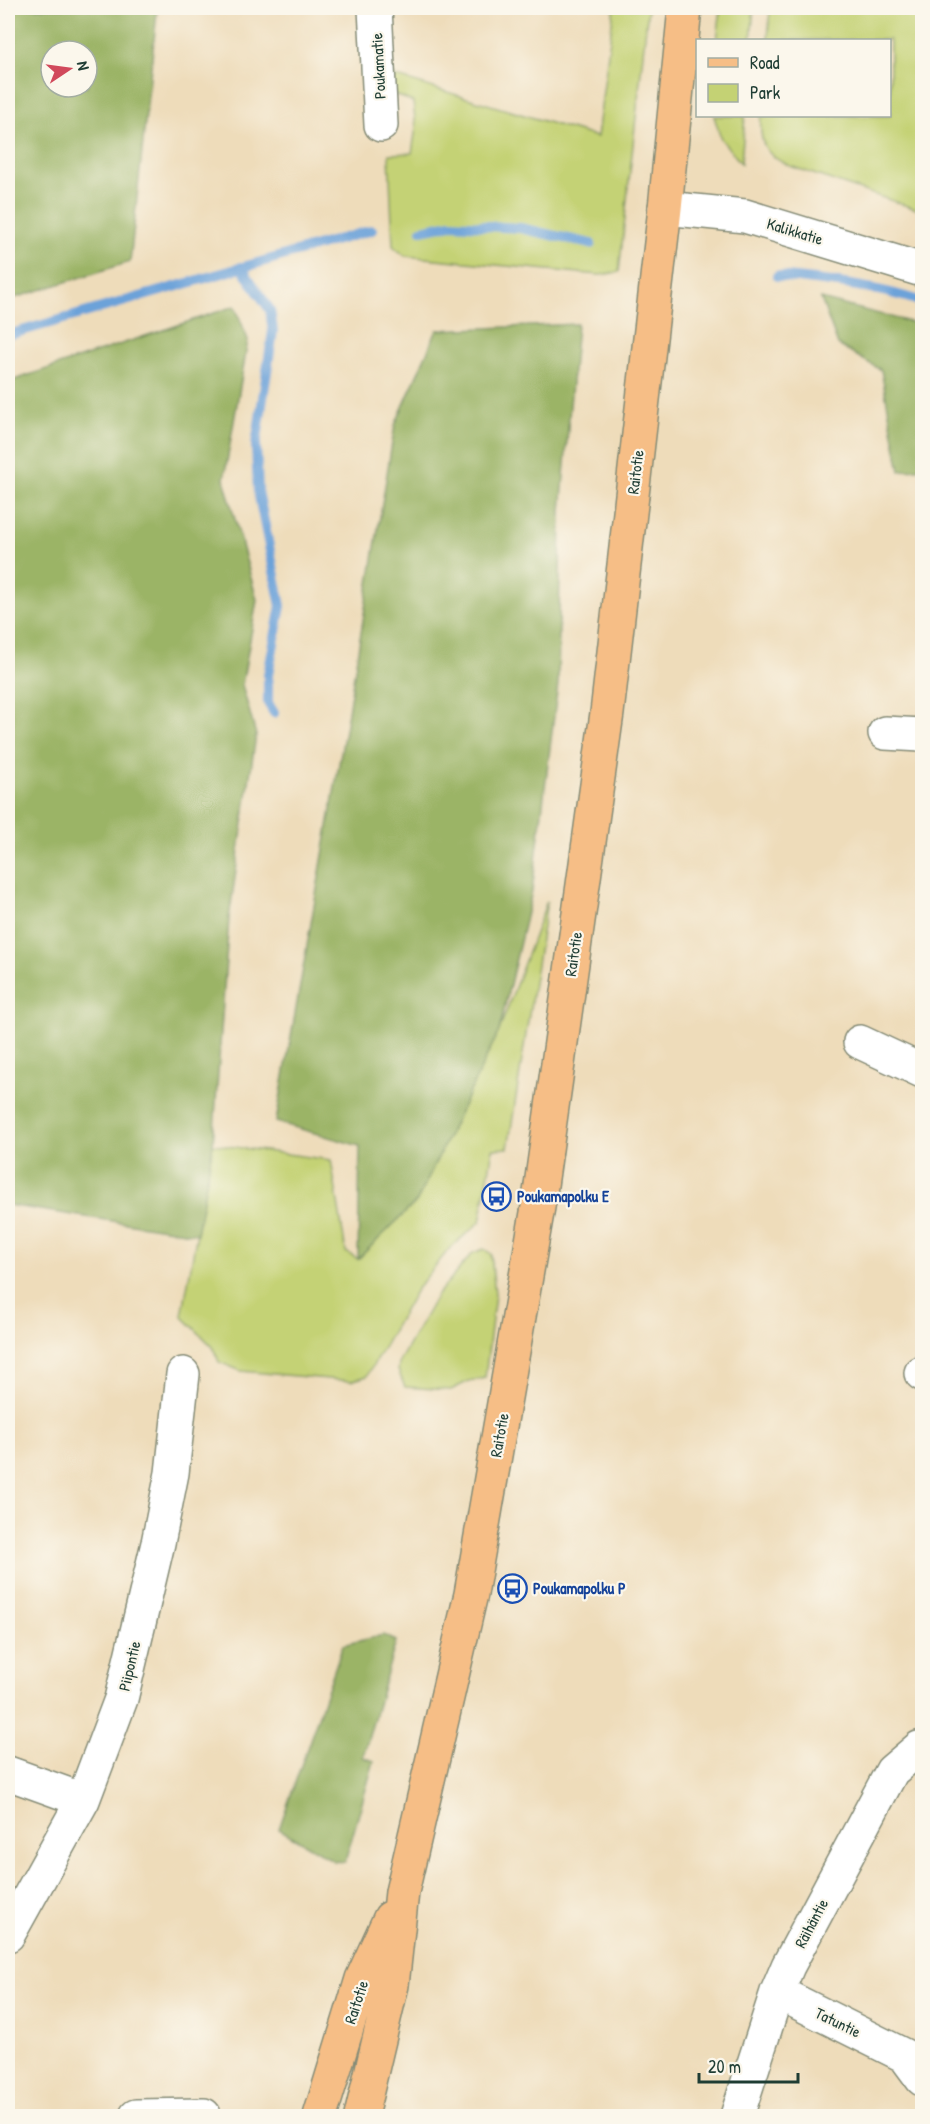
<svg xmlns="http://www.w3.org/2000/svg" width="930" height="2124" font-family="'Patrick Hand',sans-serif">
	<rect width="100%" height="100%" fill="#fbf7ec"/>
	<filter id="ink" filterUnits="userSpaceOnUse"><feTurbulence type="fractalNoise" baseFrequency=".0167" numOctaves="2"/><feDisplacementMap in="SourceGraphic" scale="12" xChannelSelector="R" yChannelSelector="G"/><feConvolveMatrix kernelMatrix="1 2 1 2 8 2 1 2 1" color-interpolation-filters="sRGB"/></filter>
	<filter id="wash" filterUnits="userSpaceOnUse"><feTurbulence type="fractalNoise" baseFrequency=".008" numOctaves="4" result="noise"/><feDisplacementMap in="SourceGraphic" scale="24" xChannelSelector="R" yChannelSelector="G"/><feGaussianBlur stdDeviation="1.35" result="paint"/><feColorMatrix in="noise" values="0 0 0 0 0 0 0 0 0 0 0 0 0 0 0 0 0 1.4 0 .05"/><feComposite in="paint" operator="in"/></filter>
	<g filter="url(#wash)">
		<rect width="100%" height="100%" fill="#eedcba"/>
		<path fill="#c4d274" stroke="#728854" stroke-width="1.5" d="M614,8h34l-29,264 -19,3 -195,-19 -12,-10 -4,-92 23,-1 4,-26 -3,-25 -27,-11 -2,-18 213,64z
			M721,8h33l-3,32h-34z
			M770,8h152v203l-132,-45c-26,-11 -31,-23 -29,-50h129v-76h-122z
			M714,116h31l-4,47 -20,-24z
			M547,901l-39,247 -15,1 -13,73 -30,26 -34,42 -49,86 -16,5 -110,-10 -22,-9 -6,-15 -31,-31 31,-172 118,16 15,92 12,7 59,-58 82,-170z
			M484,1249l7,5 4,40 -10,84 -16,3 -18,9 -46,-3 -7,-17 2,-10 37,-65 36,-42z"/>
		<path fill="#9bb466" stroke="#5d784d" stroke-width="1.5" fill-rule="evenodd" d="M8,8h137l12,4 -27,250 -122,38zM51,51h36v36h-36z
			M821,299l101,26v143l-22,3 -19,-101 -43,-25z
			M235,306l13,34 -24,139 33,121 -15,85 14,50 -27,183 -16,226 -16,90 -189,-29v-823z
			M577,324l-16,187 -3,173 -26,207 -33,140 -82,170 -59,58 2,-113 -84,-24 69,-392 50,-305 42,-95z
			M383,1635l13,6 -33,116 11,4 -29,101 -11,-1 -55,-32 64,-184z"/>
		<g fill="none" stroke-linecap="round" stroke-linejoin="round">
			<path stroke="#6ca2d9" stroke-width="10" d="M422,230l29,-6 69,4 71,16
				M241,267l29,43 3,21 -17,114 2,46 23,115 -13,69v28l6,10
				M777,276c50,5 98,10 145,26
				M8,335l364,-105"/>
		</g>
	</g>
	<g filter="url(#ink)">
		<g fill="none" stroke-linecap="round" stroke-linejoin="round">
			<defs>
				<path id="minor" d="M375,8l6,117
					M885,733l37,2
					M860,1042l62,29
					M921,1373l1,1
					M8,1773l75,27
					M8,1935l75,-135 38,-101 37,-156 14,-70 11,-99
					M777,1992l128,64 17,23
					M136,2116l68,-1
					M737,2116l40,-124 11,-26 104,-195 27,-23 3,1"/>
				<path id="tertiary" d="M665,208l80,8 177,54"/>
				<path id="primary" d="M320,2116l42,-137 28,-61
					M361,2116l31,-131 10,-93 69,-298 67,-387 69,-494 58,-505 20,-200"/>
			</defs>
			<use href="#minor" stroke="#868c77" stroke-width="36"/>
			<use href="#tertiary" stroke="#868c77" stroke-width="36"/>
			<use href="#primary" stroke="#868c77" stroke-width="36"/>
			<use href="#minor" stroke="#fff" stroke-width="33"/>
			<use href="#tertiary" stroke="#fff" stroke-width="33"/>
			<use href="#primary" stroke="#f6be86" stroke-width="33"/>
		</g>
	</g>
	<defs>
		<symbol id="bus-ring" viewBox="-11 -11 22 22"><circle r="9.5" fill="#fbf7ec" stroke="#1a4fb4" stroke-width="1.5"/><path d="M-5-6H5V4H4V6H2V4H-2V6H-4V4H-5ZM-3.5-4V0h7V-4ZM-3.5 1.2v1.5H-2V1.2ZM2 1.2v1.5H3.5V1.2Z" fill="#1a4fb4"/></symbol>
	</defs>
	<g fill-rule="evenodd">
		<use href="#bus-ring" x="480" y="1180" width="33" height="33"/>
		<use href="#bus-ring" x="496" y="1572" width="33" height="33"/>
	</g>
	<g text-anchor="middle" stroke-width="4.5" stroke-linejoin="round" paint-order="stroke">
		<g font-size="16" fill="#1f3d34" stroke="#fbf7ec">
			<text transform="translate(378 66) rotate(-93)" y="6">Poukamatie</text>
			<text transform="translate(795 231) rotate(17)" y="6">Kalikkatie</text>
			<text transform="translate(635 472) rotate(-83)" y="6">Raitotie</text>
			<text transform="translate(573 954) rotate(-82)" y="6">Raitotie</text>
			<text transform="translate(499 1435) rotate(-80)" y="6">Raitotie</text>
			<text transform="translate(129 1666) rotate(-77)" y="6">Piipontie</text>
			<text transform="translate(811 1923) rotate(-62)" y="6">Räihäntie</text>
			<text transform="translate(356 2002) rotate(-72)" y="6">Raitotie</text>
			<text transform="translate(838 2022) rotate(26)" y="6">Tatuntie</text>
		</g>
		<g font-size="16" font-weight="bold" fill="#164399" stroke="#fbf7ec" text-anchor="start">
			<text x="517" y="1202">Poukamapolku E</text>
			<text x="533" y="1594">Poukamapolku P</text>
		</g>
	</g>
	<rect width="930" height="2124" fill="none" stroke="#fbf7ec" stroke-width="30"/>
	<rect x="696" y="39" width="195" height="78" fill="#fbf7ec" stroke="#a3ada2" stroke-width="1.5"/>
	<rect x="708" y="58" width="30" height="9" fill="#f6be86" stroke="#a3ada2" stroke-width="1.5"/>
	<text x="750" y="69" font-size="18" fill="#1f3d34">Road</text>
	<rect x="708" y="84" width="30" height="18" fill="#c4d274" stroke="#a3ada2" stroke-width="1.5"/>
	<text x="750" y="99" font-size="18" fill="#1f3d34">Park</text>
	<g transform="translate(69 69) rotate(77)"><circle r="28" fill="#fbf7ec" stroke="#a3ada2" stroke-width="1.5"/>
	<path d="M0-4.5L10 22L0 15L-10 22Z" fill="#d1495b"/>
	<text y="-9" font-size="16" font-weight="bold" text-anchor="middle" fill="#1f3d34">N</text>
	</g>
	<path d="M699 2073v9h99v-9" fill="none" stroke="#1f3d34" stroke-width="3"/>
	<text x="708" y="2073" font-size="18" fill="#1f3d34" stroke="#fbf7ec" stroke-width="4.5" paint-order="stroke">20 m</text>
</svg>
